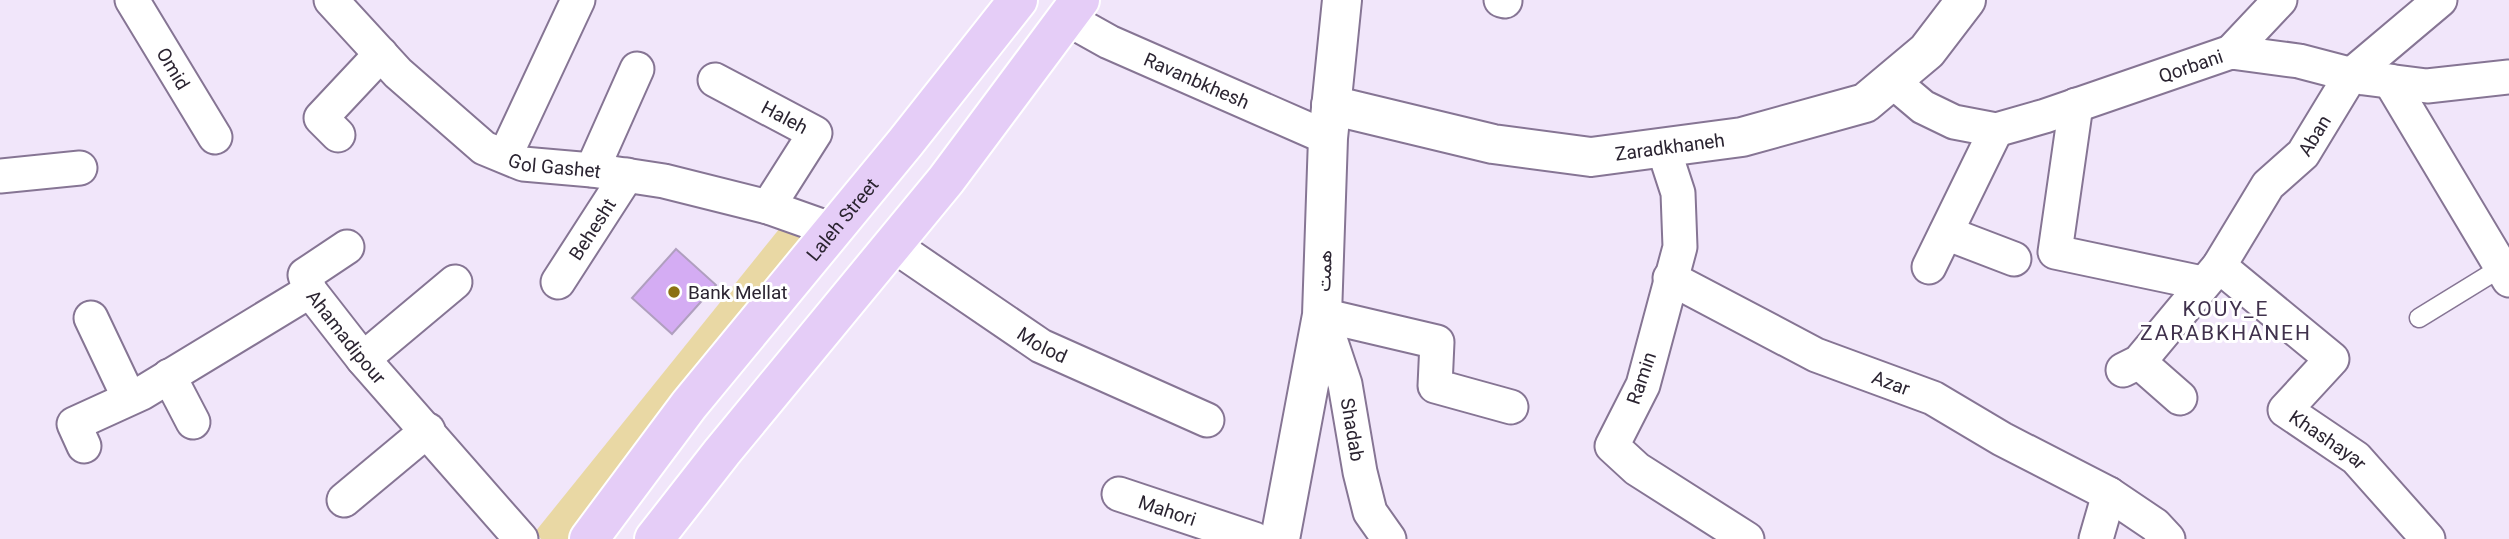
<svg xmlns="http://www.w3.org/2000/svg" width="2509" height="539" font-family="Roboto,Vazirmatn,sans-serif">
	<rect width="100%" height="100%" fill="#f1e6fa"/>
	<path fill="#e9d8a4" d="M780,228l29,9 -238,302h-30l-6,-7z"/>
	<path fill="#d4acf3" stroke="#b09fbf" stroke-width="2" d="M676,249l40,36 -44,49 -40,-36z"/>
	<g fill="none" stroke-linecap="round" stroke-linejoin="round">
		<defs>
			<path id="lane" d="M2419,318l83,-51"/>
			<g id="street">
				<path id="s1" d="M132,0l83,137"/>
				<path id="s2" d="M331,0l67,73 86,75 39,16 69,6 72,11 104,26 65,23"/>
				<path d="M1501,0l4,1"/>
				<path id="s3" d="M1066,18l43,24 219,96"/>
				<path d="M2231,52l49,-52"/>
				<path id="s4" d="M715,80l100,53 -47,74"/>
				<path id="s5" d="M1891,80l32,27 31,15 42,8 49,-14 186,-64 68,9 65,17 63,8 82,-9"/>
				<path d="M2390,81l119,199"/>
				<path d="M2076,105l-21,147 147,31"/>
				<path d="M338,135l-17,-17 60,-64"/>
				<path d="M1663,147l15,46 2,54 -37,138 -31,61 25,23 110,70"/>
				<path d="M505,156l73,-156"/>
				<path d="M592,170l45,-101"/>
				<path d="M0,176l80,-8"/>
				<path d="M1946,233l68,26"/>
				<path id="s6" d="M893,245l148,101 166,74"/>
				<path id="s7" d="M2219,266l113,93 -47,51 71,48 72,81"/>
				<path d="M1929,267l67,-137"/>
				<path id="s8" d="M1670,278l146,77 117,43 69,41 107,55 46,31 13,14"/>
				<path id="s9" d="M558,282l69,-107"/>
				<path d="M310,291l-5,-16 42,-28"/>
				<path d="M1322,315l115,27 -2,44 76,21"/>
				<path id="s10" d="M1322,315l23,69 15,88 10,40 19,27"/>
				<path d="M91,318l38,80"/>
				<path d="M363,359l92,-77"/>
				<path d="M2139,362l41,36"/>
				<path id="s11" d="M2123,370l16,-8 80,-96 49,-81 35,-31 48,-79 89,-75"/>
				<path d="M169,376l24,46"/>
				<path id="s12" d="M84,446l-10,-22 68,-31 168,-102 53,68 158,180"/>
				<path id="s13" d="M1119,494l135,45"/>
				<path d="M344,500l84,-70"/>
				<path d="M2096,539l13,-45"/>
			</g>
			<g id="secondary">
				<path id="s14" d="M1331,105l162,39 98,13 151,-20 123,-34 62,-52 39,-51"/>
				<path d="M1280,539l42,-224 6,-177 14,-138"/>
			</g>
			<g id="primary">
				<path id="s15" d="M589,539l100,-134 216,-262 113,-143"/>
				<path d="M654,539l68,-87 224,-272 134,-180"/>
			</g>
		</defs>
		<use href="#lane" stroke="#867594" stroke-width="21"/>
		<use href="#street" stroke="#867594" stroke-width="37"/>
		<use href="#secondary" stroke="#867594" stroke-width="42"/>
		<use href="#primary" stroke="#fff" stroke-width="42"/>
		<use href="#lane" stroke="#fff" stroke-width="18"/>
		<use href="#street" stroke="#fff" stroke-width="33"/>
		<use href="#secondary" stroke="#fff" stroke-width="38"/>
		<use href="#primary" stroke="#e5cdf7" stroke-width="38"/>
	</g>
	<circle fill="#8b7113" stroke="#fff" stroke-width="2.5" cx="674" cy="292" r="7"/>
	<g text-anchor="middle" stroke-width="6" stroke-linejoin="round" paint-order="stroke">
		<g font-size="19" fill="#2b2431" stroke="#fff">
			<text dy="7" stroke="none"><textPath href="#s5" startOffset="324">Qorbani</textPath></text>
			<text dy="7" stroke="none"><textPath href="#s1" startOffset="80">Omid</textPath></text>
			<text dy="7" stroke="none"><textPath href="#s3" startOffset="145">Ravanbkhesh</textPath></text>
			<text dy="7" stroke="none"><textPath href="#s4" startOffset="79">Haleh</textPath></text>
			<text dy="7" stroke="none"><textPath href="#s11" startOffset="306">Aban</textPath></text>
			<text dy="7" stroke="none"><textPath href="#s14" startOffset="345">Zaradkhaneh</textPath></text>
			<text dy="7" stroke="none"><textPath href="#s2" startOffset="287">Gol Gashet</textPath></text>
			<text dy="7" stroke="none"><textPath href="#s15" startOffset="408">Laleh Street</textPath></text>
			<text dy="7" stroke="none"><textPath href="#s9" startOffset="63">Behesht</textPath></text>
			<text transform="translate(1324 271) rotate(-88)" y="7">همت</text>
			<text dy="7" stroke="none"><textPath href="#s12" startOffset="354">Ahamadipour</textPath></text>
			<text dy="7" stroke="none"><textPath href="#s6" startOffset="180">Molod</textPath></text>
			<text transform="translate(1641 378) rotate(-71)" y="7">Ramin</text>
			<text dy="7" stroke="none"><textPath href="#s8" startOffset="245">Azar</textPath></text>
			<text dy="7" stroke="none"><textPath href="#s10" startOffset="119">Shadab</textPath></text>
			<text dy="7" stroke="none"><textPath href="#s7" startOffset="268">Khashayar</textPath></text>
			<text dy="7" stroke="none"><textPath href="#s13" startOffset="51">Mahori</textPath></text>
		</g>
		<g font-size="19" fill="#2b2431" stroke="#fff" text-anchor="start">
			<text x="688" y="299">Bank Mellat</text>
		</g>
		<g font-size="21" letter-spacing="2" fill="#41324d" stroke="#fff">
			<text x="2226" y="316">KOUY_E<tspan x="2226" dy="24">ZARABKHANEH</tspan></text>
		</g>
	</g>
</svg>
